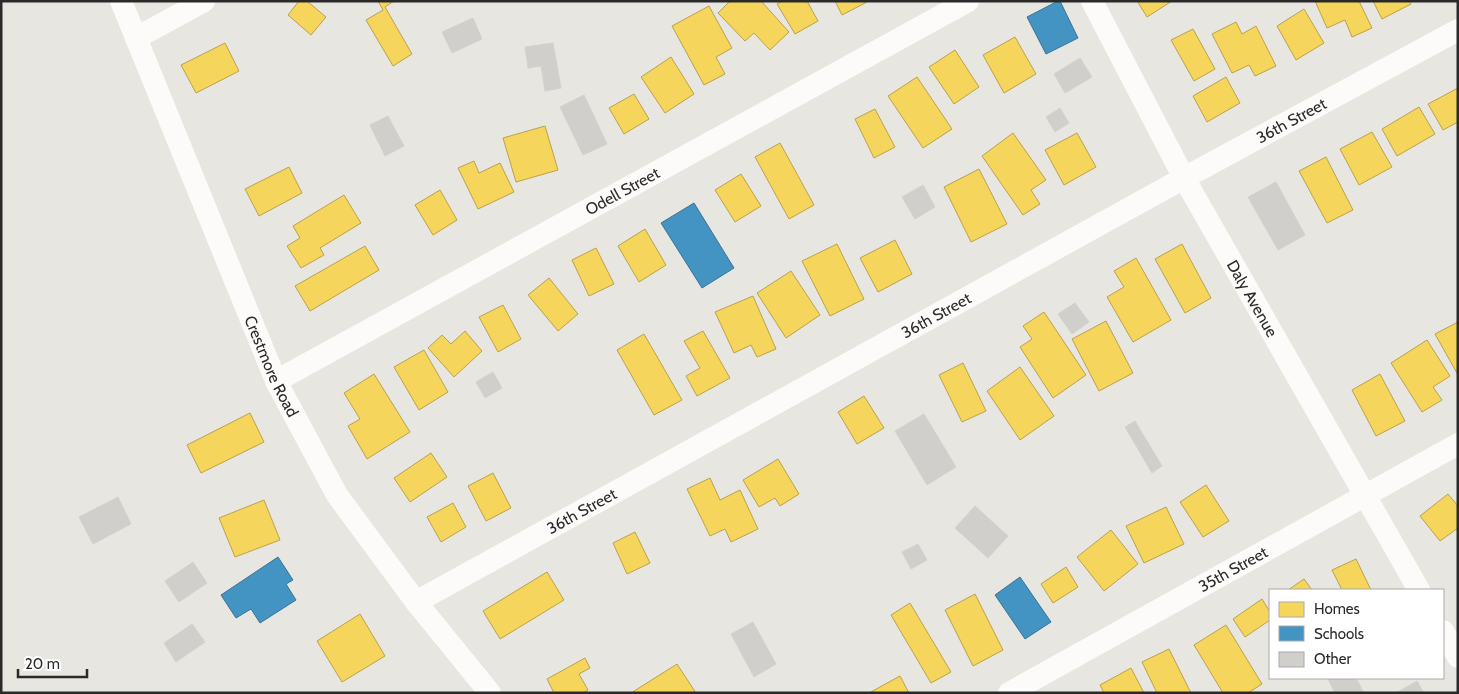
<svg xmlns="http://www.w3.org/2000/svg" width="1459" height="694" font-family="Cabin,sans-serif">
	<rect width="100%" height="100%" fill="#e8e6e0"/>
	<path fill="#f6d55c" stroke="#b9a24d" d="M299,1h8l19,16 -15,18 -23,-20z
		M378,1h16l-9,6 27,47 -19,12 -27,-46 17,-10z
		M730,1h31l28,31 -19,18 -16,-17 -9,8 -27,-28z
		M782,1h25l11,20 -23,13 -18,-30z
		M835,1h31l1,1 -25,13z
		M1137,1h35l-25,16z
		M1315,1h44l13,27 -20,9 -7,-17 -18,8z
		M1373,1h36l2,3 -29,15z
		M709,6l23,42 -16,9 9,17 -21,11 -32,-59z
		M1304,9l20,34 -28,17 -19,-34z
		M1236,22l6,12 14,-8 20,40 -21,10 -6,-11 -17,8 -20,-39z
		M1193,29l22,40 -21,12 -23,-41z
		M1015,37l21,37 -32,19 -21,-38z
		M225,43l14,28 -43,22 -15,-28z
		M955,50l24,37 -25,17 -25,-37z
		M671,57l23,37 -29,19 -24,-36z
		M917,77l35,52 -29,19 -35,-52z
		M1226,77l14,26 -33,19 -14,-26z
		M1458,88v34l-15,8 -15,-26z
		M634,94l15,25 -25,15 -15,-26z
		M1419,107l16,27 -38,22 -15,-27z
		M875,109l20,38 -21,11 -19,-39z
		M545,126l13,44 -42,12 -13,-44z
		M1372,132l20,35 -33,18 -19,-36z
		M1013,133l33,47 -15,10 9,14 -17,11 -41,-59z
		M1077,133l19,34 -32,18 -19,-35z
		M780,143l34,62 -25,14 -34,-62z
		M1326,157l27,53 -26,13 -28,-52z
		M474,161l5,12 21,-10 14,29 -36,17 -20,-41z
		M289,167l13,26 -43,23 -14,-27z
		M979,169l28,55 -36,18 -27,-55z
		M741,174l20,32 -26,16 -20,-32z
		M440,190l17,30 -24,15 -18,-30z
		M344,195l17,28 -41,25 4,7 -23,13 -14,-22 13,-8 -7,-12z
		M645,229l21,36 -27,17 -21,-36z
		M895,240l17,34 -34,18 -18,-34z
		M837,244l27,55 -34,17 -28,-55z
		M1182,244l29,54 -26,15 -30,-54z
		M365,246l14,24 -69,41 -15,-25z
		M596,248l18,36 -25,12 -17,-36z
		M1136,258l35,62 -38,22 -26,-45 17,-10 -10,-16z
		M791,271l29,44 -34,23 -29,-45z
		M549,278l29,36 -20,17 -30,-36z
		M753,296l23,53 -19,8 -6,-12 -17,8 -19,-41z
		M503,305l18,34 -23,13 -19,-35z
		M1044,312l42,63 -33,23 -33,-51 12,-8 -9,-13z
		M1106,321l27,52 -34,18 -27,-52z
		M1458,322v53l-23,-41z
		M465,331l17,20 -28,26 -26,-29 14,-13 9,9z
		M703,331l27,47 -33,18 -11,-20 14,-8 -16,-27z
		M644,334l38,66 -28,15 -37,-65z
		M1427,340l23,36 -17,11 9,13 -20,12 -31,-49z
		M424,350l24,42 -29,18 -25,-43z
		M963,363l23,48 -24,11 -23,-47z
		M1020,367l34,49 -34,24 -33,-49z
		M374,374l36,58 -43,27 -19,-33 12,-7 -16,-26z
		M1380,374l25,47 -29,15 -24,-46z
		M864,396l20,32 -27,16 -19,-32z
		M250,413l14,29 -63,31 -14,-28z
		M431,453l16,24 -37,25 -16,-24z
		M778,459l21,35 -19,12 -5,-8 -16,9 -16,-27z
		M493,473l18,35 -25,13 -18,-35z
		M710,478l10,22 20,-10 18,39 -27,13 -6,-13 -15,7 -23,-47z
		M1206,485l23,36 -26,16 -23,-35z
		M1448,494l10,12v22l-18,13 -20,-25z
		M264,500l16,40 -45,17 -16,-39z
		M453,503l13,24 -25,15 -14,-25z
		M1166,507l18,37 -40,19 -18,-37z
		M1111,530l27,34 -34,27 -27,-34z
		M635,532l15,31 -23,11 -14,-31z
		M1356,559l15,31h-29l-10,-20z
		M1066,567l12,20 -25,16 -12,-19z
		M547,572l17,28 -64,39 -17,-28z
		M1304,579l8,11h-24z
		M975,594l28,56 -30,16 -28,-56z
		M1262,599l8,13v8l-25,17 -12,-18z
		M910,603l41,69 -20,11 -40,-68z
		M360,614l25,42 -43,26 -25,-41z
		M1226,625l36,59 -14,9h-25l-29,-48z
		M1169,649l22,44h-34l-15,-31z
		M585,658l5,10 -11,6 9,16 -5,3h-29l-7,-14z
		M677,664l19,29h-65z
		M1131,668l13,25h-40l-4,-8z
		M900,676l9,17h-40z"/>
	<path fill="#4393c3" stroke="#3c7495" d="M1058,1h2l18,37 -32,16 -19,-37z
		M694,203l40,65 -32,20 -41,-65z
		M278,557l15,23 -7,4 10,16 -36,23 -9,-14 -15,9 -15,-23z
		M1020,577l31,45 -26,17 -30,-44z"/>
	<path fill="#d1cfcb" stroke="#d3d2cc" d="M473,18l9,21 -30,14 -10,-21z
		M553,43l8,45 -16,3 -4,-25 -13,2 -3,-21z
		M1080,58l12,19 -27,16 -11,-19z
		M584,95l23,49 -24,11 -23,-48z
		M1060,108l9,15 -14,9 -9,-15z
		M388,116l16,30 -19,10 -15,-31z
		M1276,182l29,53 -27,15 -30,-53z
		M923,185l12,22 -20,12 -13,-22z
		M1075,303l14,19 -17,12 -14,-20z
		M493,372l9,16 -17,10 -9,-16z
		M924,414l32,53 -29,18 -32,-54z
		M1135,421l27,45 -10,7 -27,-46z
		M118,497l13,27 -38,20 -14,-27z
		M975,506l33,30 -20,22 -33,-30z
		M918,544l9,16 -16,9 -9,-17z
		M193,562l14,21 -28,19 -14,-21z
		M753,622l23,42 -22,13 -23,-43z
		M192,624l13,18 -29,20 -12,-19z
		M1329,678h27l8,15h-29l-7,-14z
		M1417,681l7,12h-28z"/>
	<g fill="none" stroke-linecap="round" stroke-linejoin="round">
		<g stroke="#fcfbfa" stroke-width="22">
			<path id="s1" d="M121,1l155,380 61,114 79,107 74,91"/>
			<path id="s2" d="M1092,1l92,177 235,412"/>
			<path d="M136,38l68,-37"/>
			<path id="s3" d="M276,381l692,-380"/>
			<path id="s4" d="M416,602l768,-424 274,-148"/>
			<path d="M1443,631l15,26"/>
			<path id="s5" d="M1009,693l449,-249"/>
		</g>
	</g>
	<g text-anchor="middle" stroke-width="5" stroke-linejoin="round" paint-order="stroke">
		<g font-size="16" fill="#2a2a2a" stroke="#fff">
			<text dy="6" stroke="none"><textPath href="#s4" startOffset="999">36th Street</textPath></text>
			<text dy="6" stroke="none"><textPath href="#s3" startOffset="395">Odell Street</textPath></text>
			<text dy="6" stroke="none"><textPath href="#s2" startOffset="338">Daly Avenue</textPath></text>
			<text dy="6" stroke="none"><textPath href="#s4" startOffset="594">36th Street</textPath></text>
			<text dy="6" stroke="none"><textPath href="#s1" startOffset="395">Crestmore Road</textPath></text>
			<text dy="6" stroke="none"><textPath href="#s4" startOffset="189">36th Street</textPath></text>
			<text dy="6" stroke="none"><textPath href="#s5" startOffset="256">35th Street</textPath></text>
		</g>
	</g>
	<rect width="1459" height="694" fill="none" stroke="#2a2a2a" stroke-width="5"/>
	<rect x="1269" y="589" width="175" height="90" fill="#ffffff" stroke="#aaaaaa"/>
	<rect x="1279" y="602" width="25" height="15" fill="#f6d55c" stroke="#aaaaaa"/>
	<text x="1314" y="614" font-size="15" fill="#2a2a2a">Homes</text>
	<rect x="1279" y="626" width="25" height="15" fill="#4393c3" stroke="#aaaaaa"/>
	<text x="1314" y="639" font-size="15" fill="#2a2a2a">Schools</text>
	<rect x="1279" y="652" width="25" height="15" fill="#d1cfcb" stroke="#aaaaaa"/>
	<text x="1314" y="664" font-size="15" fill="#2a2a2a">Other</text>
	<path d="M18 669v8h69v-8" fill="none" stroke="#2a2a2a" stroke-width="2.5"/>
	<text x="25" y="669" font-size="15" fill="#2a2a2a" stroke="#ffffff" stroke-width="4" paint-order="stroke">20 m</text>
</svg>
